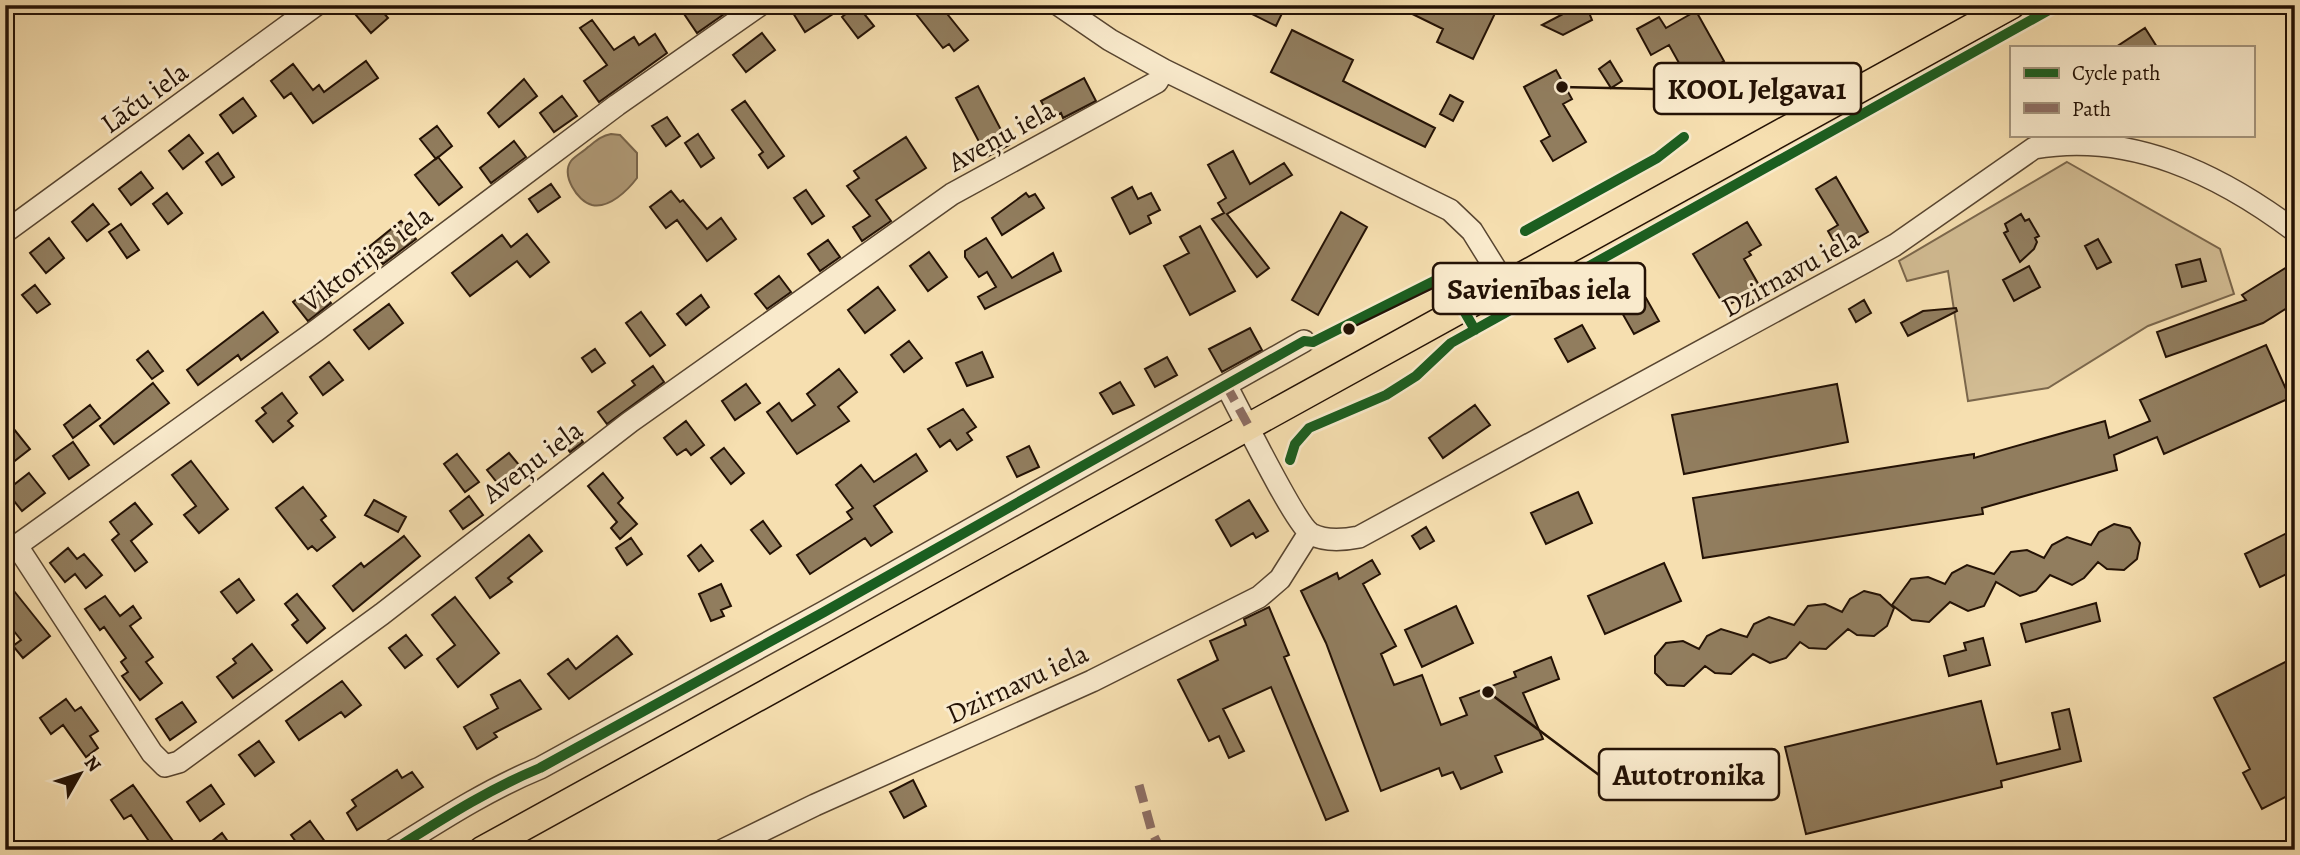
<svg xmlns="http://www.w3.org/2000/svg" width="2300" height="855" font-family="Alegreya,serif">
	<rect width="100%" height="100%" fill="#f6dfb0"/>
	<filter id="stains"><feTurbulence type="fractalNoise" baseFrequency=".00286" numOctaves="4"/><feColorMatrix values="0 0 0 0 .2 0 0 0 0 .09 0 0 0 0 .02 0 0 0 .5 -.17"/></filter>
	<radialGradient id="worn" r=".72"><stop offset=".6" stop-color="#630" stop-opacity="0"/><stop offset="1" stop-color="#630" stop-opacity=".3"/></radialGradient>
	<path fill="#d2bc93" stroke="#7b674c" stroke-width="2" d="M2067,162l153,87 14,45 -86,32 -100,62 -80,13 -20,-130 -41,10 -8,-20z"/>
	<path fill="#af9976" stroke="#776349" stroke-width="2" d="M611,134l9,1 17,18v25c-9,12 -28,31 -45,27 -15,-4 -31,-30 -21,-44 4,-5 12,-9 17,-14 8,-6 13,-11 23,-13z"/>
	<path fill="#917d5e" stroke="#241205" stroke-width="2" d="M366,5h11l11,13 -17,15 -16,-19z
		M678,5h59l-40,28z
		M804,5h23l6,9 -28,18 -12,-19z
		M857,5l17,21 -16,12 -16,-21z
		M909,5h31l28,35 -14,11 -5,-7 -6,4z
		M1234,5h52l-10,21z
		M1394,5h105l-26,54 -36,-17 6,-13z
		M1580,5h6l6,15 -29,15 -21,-10z
		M1696,11l28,50 -35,20 -20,-36 -18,10 -14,-26 22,-12 7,11z
		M592,20l22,30 20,-13 5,8 16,-11 12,19 -68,49 -15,-21 23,-16 -27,-37z
		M2145,28l12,19h-41z
		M1292,30l61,30 -10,21 92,47 -10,19 -154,-75z
		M762,33l13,17 -29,22 -13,-17z
		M366,61l12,17 -65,45 -22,-30 -7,5 -13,-17 22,-17 20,26 6,-5 5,7z
		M1610,61l12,20 -11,7 -12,-19z
		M1556,70l16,29 -9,5 23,38 -33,19 -12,-20 9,-5 -26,-49z
		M1084,78l12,23 -33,17 -2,-5 -10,6 -10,-18z
		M524,79l13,17 -38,31 -11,-14z
		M978,86l31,59 -22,12 -31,-59z
		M1450,95l13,7 -10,19 -13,-7z
		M562,96l15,20 -23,16 -14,-19z
		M243,98l13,18 -23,17 -13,-18z
		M745,101l39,55 -16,12 -9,-13 4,-3 -31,-42z
		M667,117l13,19 -14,10 -14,-20z
		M437,126l15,20 -16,13 -16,-20z
		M698,134l16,24 -13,9 -16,-24z
		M189,135l14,18 -20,16 -14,-18z
		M906,137l20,31 -50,32 15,21 -29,20 -9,-14 17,-11 -23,-30 12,-8 -5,-7z
		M514,141l12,16 -35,26 -11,-15z
		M1233,151l17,33 34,-21 8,12 -65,39 42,54 -12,9 -45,-58 12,-6 -6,-10 8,-5 -18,-33z
		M218,153l16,24 -12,8 -16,-23z
		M438,157l24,30 -23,18 -24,-30z
		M141,172l12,16 -22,17 -12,-16z
		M1836,177l32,55 -30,17 -10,-18 10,-6 -22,-36z
		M551,184l9,13 -22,15 -9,-13z
		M1132,187l6,12 13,-6 9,17 -12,6 3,7 -21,11 -18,-36z
		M806,190l18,26 -12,8 -18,-26z
		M671,191l9,11 3,-2 24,29 14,-11 15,21 -29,22 -30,-41 -11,8 -16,-21z
		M167,193l15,20 -14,11 -15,-20z
		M1026,193l3,4 6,-3 9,14 -42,27 -10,-17z
		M93,204l16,20 -22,17 -15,-19z
		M1341,212l26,15 -49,88 -26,-15z
		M2021,214l4,7 4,-2 10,17 -4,2 2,4 -3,7 -14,13 -16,-29 4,-2 -3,-7z
		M401,221l15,18 -33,25 -14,-17z
		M1747,222l14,23 -12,7 2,3 -7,4 16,28 -35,20 -32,-53z
		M121,224l18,26 -12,8 -18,-26z
		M1200,226l35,65 -45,24 -26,-49 25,-13 -9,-16z
		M527,234l22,28 -19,15 -13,-16 -47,35 -18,-23 50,-38 9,12z
		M49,238l15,20 -18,15 -16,-20z
		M986,238l26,40 41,-25 8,18 -76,38 -7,-12 18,-10 -9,-15 -8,5 -14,-20v-6z
		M2098,239l13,23 -14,7 -12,-23z
		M828,240l12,17 -20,14 -12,-17z
		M929,252l18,25 -19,14 -18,-25z
		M2200,259l6,22 -24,6 -6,-22z
		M2295,262v41l-32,20 -97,34 -9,-25 89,-32 -4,-5z
		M2029,266l11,21 -26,14 -11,-21z
		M779,276l12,16 -24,17 -12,-15z
		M316,284l15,19 -23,18 -15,-19z
		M35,285l15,19 -13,9 -15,-18z
		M878,287l17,23 -30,23 -17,-23z
		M701,295l8,12 -23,18 -9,-11z
		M1646,298l13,23 -25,13 -13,-23z
		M1864,300l7,13 -15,9 -7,-13z
		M389,304l14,19 -34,26 -15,-19z
		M1956,308l1,3 -49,25 -7,-13 22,-12z
		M263,312l15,20 -37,28 -3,-5 -40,30 -11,-15z
		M641,312l24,33 -15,11 -24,-33z
		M1582,325l13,23 -27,14 -13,-23z
		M1250,328l12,22 -40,22 -13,-23z
		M909,341l13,17 -18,14 -13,-17z
		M2266,345l24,53 -126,56 -7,-17 -43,18 3,15 -135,38 1,6 -280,44 -10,-60 281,-44v4l131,-37 4,17 41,-17 -10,-21z
		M595,349l10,14 -13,9 -10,-14z
		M148,351l15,20 -11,8 -15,-19z
		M982,352l11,25 -26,9 -11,-23z
		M1167,357l10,18 -22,12 -10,-18z
		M329,362l14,18 -20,15 -13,-18z
		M653,366l11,16 -57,42 -9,-12 37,-27 -3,-4z
		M839,369l18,23 -19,15 11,14 -52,33 -30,-42 12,-9 13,18 23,-16 -8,-11z
		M1120,382l14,23 -21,9 -13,-21z
		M153,383l16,20 -55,41 -14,-18z
		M746,384l14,19 -25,17 -13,-19z
		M1837,384l11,58 -164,32 -12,-59z
		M282,393l15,20 -9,8 5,5 -20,16 -17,-21 10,-8 -4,-5z
		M90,405l10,13 -27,20 -9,-13z
		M1475,405l15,20 -47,33 -14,-20z
		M963,409l13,18 -9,6 5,7 -15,10 -7,-10 -10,7 -12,-18z
		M5,418l25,31 -18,14 -7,-9z
		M686,421l18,24 -13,10 -5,-6 -9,6 -13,-17z
		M572,428l11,14 -13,10 -11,-14z
		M73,442l16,23 -20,14 -16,-23z
		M1029,446l10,21 -22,10 -10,-20z
		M724,448l20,25 -13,11 -20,-26z
		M509,453l16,19 -22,18 -16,-20z
		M457,454l22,28 -14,10 -21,-28z
		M916,454l11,17 -53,35 18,26 -21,14 -6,-8 -55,36 -13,-19 55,-36 -5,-7 6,-4 -17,-23 25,-20 13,17z
		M191,461l37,48 -29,24 -15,-18 12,-9 -24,-31z
		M29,473l16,20 -23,18 -16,-20z
		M603,473l20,25 -5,5 19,21 -17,15 -9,-11 6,-6 -29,-36z
		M303,487l23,29 -5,4 14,17 -18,14 -5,-5 -4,3 -32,-41z
		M1578,492l14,31 -46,21 -15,-31z
		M469,496l14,19 -20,14 -13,-18z
		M374,500l32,17 -8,15 -33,-17z
		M1249,500l19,31 -12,7 -3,-5 -22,13 -15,-26z
		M135,503l17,21 -21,17 16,21 -12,9 -23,-31 7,-6 -9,-12z
		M763,521l18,25 -11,8 -19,-24z
		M2114,524l16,4 10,15 -3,16 -13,11 -17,-1 -9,-7 -14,16 -12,7 -22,-10 -14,16 -16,5 -24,-14 -12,24 -16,5 -18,-9 -21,20 -17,-2 -20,-15 19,-26 17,-2 17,7 7,-11 15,-8 27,9 17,-22 16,-2 17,8 8,-13 15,-8 24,8 8,-13z
		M1426,527l8,14 -14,8 -8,-13z
		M2295,529v41l-35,17 -15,-33z
		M529,535l13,16 -34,27 4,4 -22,16 -14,-20z
		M404,536l16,20 -67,55 -20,-25 28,-23 3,4z
		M631,538l11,16 -15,11 -11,-17z
		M701,545l12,16 -14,10 -11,-15z
		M68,548l9,11 7,-5 18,21 -16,13 -11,-14 -10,8 -15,-19z
		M1372,560l8,14 -17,10 33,62 -15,8 13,31 28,-10 19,50 26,-10 -7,-17 56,-21 -2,-5 37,-15 8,22 -36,14 20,46 -48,17 7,16 -41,17 -8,-17 -11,4 -3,-8 -58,23 -55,-148 -25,-52 36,-18 2,6z
		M1664,563l17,38 -76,33 -17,-38z
		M239,579l15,21 -17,13 -16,-21z
		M721,584l10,22 -10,4 3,6 -13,5 -12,-27z
		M14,591l36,45 -27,22 -10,-12 8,-6 -16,-20v-22z
		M1864,591l16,4 14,13 -7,18 -13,10 -17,-1 -9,-6 -22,20 -17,-1 -9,-6 -14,16 -16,5 -17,-9 -22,20 -16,-1 -10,-7 -21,20 -17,-1 -12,-12v-17l11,-13 17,-2 16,8 8,-13 14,-7 26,8 7,-13 15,-7 25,8 14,-19 17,-2 17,8 8,-13z
		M297,594l28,34 -18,15 -15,-18 6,-5 -13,-16z
		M105,596l15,20 13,-10 8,12 -11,8 23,31 -7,5 16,21 -22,17 -18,-24 6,-4 -7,-10 5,-4 -22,-31 -4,3 -15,-21z
		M455,597l44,56 -41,34 -21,-28 18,-14 -23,-30z
		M2096,603l4,18 -74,21 -5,-18z
		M1456,606l17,37 -51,24 -17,-37z
		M1269,607l20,48 -5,2 64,154 -22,9 -55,-133 -48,22 21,42 -15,7 -10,-22 -10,5 -31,-61 40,-20 -8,-19 36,-16 -2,-6z
		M406,635l16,20 -17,13 -16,-20z
		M617,636l15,18 -63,45 -21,-25 20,-15 8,10z
		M1983,638l7,27 -41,11 -5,-20 22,-6 -2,-7z
		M252,644l20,26 -39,28 -16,-21 19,-14 -3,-4z
		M2295,657v135l-33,17 -19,-36 7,-4 -36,-71z
		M520,680l21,29 -47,24 3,4 -20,12 -13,-22 34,-19 -7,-13z
		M342,681l19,24 -16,12 -4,-5 -42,28 -13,-19z
		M66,699l9,12 6,-4 17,24 -8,5 8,12 -12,9 -23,-32 -12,9 -11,-16z
		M1981,701l16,63 63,-15 -8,-36 17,-4 12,52 -80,20 1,6 -196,47 -21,-87z
		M182,702l14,20 -26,18 -14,-21z
		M259,741l15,21 -19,14 -16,-21z
		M397,770l5,8 10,-6 11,15 -66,43 -10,-17 9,-7 -4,-6z
		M913,780l13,26 -22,12 -14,-26z
		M133,785l40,56 -12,9h-6l-24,-35 -7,4 -13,-19z
		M211,785l13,19 -24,17 -13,-19z
		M310,821l16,22 -9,7h-15l-11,-15z
		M222,833l12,17h-33z"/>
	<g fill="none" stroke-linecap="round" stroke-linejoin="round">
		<defs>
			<path id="minor" d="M1059,5l51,35 54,30 286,140 22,21 33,53
				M5,232l311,-227
				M1226,385c13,24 69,139 85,149 15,8 33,6 48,3l506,-275 30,-17 139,-97c96,-17 185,26 261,83
				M17,546l135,207 13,13 14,-4 203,-148 248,-192 322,-228 205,-112 7,-12
				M5,554l312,-224 300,-225 143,-100
				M393,850c48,-30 94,-60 147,-82l284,-156 480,-271
				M723,850l92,-45 277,-124 167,-84 21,-18 29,-46"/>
			<path id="major" d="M482,850l1530,-845"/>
		</defs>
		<use href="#minor" stroke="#584530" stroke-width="24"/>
		<use href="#major" stroke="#241205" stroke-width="29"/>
		<use href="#minor" stroke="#f9eacc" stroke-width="21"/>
		<use href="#major" stroke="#f6dfb0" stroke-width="26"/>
		<path stroke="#8d6e63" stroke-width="9" stroke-dasharray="18 9" stroke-linecap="butt" d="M1226,385l22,40
			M1139,785l13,47 9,18"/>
		<defs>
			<path id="cycleway" d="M1525,231l132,-73 27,-21
				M1290,460l5,-16 14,-16 77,-33 30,-19 35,-33 607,-338
				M393,850c48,-30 94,-60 147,-82l284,-156 480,-271 9,1 131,-66 31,54"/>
		</defs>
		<use href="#cycleway" stroke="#f9eacc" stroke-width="15"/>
		<use href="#cycleway" stroke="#1b5e20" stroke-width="10"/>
	</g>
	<g text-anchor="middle" stroke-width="6" stroke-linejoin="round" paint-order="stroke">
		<g font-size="28" fill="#241205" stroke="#f9eacc">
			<text transform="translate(144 97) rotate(-36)" y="10">Lāču iela</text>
			<text transform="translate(1001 135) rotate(-29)" y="10">Aveņu iela</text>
			<text transform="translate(366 258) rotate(-37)" y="10">Viktorijas iela</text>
			<text transform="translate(1790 272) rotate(-29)" y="10">Dzirnavu iela</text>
			<text transform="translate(532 461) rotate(-37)" y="10">Aveņu iela</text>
			<text transform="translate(1017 683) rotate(-25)" y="10">Dzirnavu iela</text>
		</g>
	</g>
	<path fill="none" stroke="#241205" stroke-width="2.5" d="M1562 87L1654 89M1349 329L1433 288M1488 692L1599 775"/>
	<g fill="#241205" stroke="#f9eacc" stroke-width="2.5">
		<circle cx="1562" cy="87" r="7"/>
		<circle cx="1349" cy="329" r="7"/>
		<circle cx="1488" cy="692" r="7"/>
	</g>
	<g fill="#f9eacc" stroke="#241205" stroke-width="2.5">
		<rect x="1654" y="63" width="207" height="51" rx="7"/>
		<rect x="1433" y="263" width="212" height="51" rx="7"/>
		<rect x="1599" y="749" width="180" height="51" rx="7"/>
	</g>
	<g font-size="30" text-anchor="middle" font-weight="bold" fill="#241205">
		<text x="1757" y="99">KOOL Jelgava1</text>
		<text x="1539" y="299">Savienības iela</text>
		<text x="1689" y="785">Autotronika</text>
	</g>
	<rect width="2300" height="855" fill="none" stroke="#f6dfb0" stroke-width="28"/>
	<rect x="7" y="7" width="2286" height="841" fill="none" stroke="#241205" stroke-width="3.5"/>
	<rect x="14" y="14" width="2272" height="827" fill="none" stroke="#241205" stroke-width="2"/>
	<rect x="2010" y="46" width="245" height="91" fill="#f9eacc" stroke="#a4947c" stroke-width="2"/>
	<rect x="2024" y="68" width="35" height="10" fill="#1b5e20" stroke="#a4947c" stroke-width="2"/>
	<text x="2072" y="80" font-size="21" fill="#241205">Cycle path</text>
	<rect x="2024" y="103" width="35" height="10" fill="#8d6e63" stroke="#a4947c" stroke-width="2"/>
	<text x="2072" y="116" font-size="21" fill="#241205">Path</text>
	<g transform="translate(80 774) rotate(51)" stroke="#f9eacc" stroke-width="5" paint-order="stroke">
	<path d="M0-5L12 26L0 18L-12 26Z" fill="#241205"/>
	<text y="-10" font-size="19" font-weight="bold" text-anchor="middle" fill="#241205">N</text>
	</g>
	<rect width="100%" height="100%" filter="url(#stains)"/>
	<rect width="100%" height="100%" fill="url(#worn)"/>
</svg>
